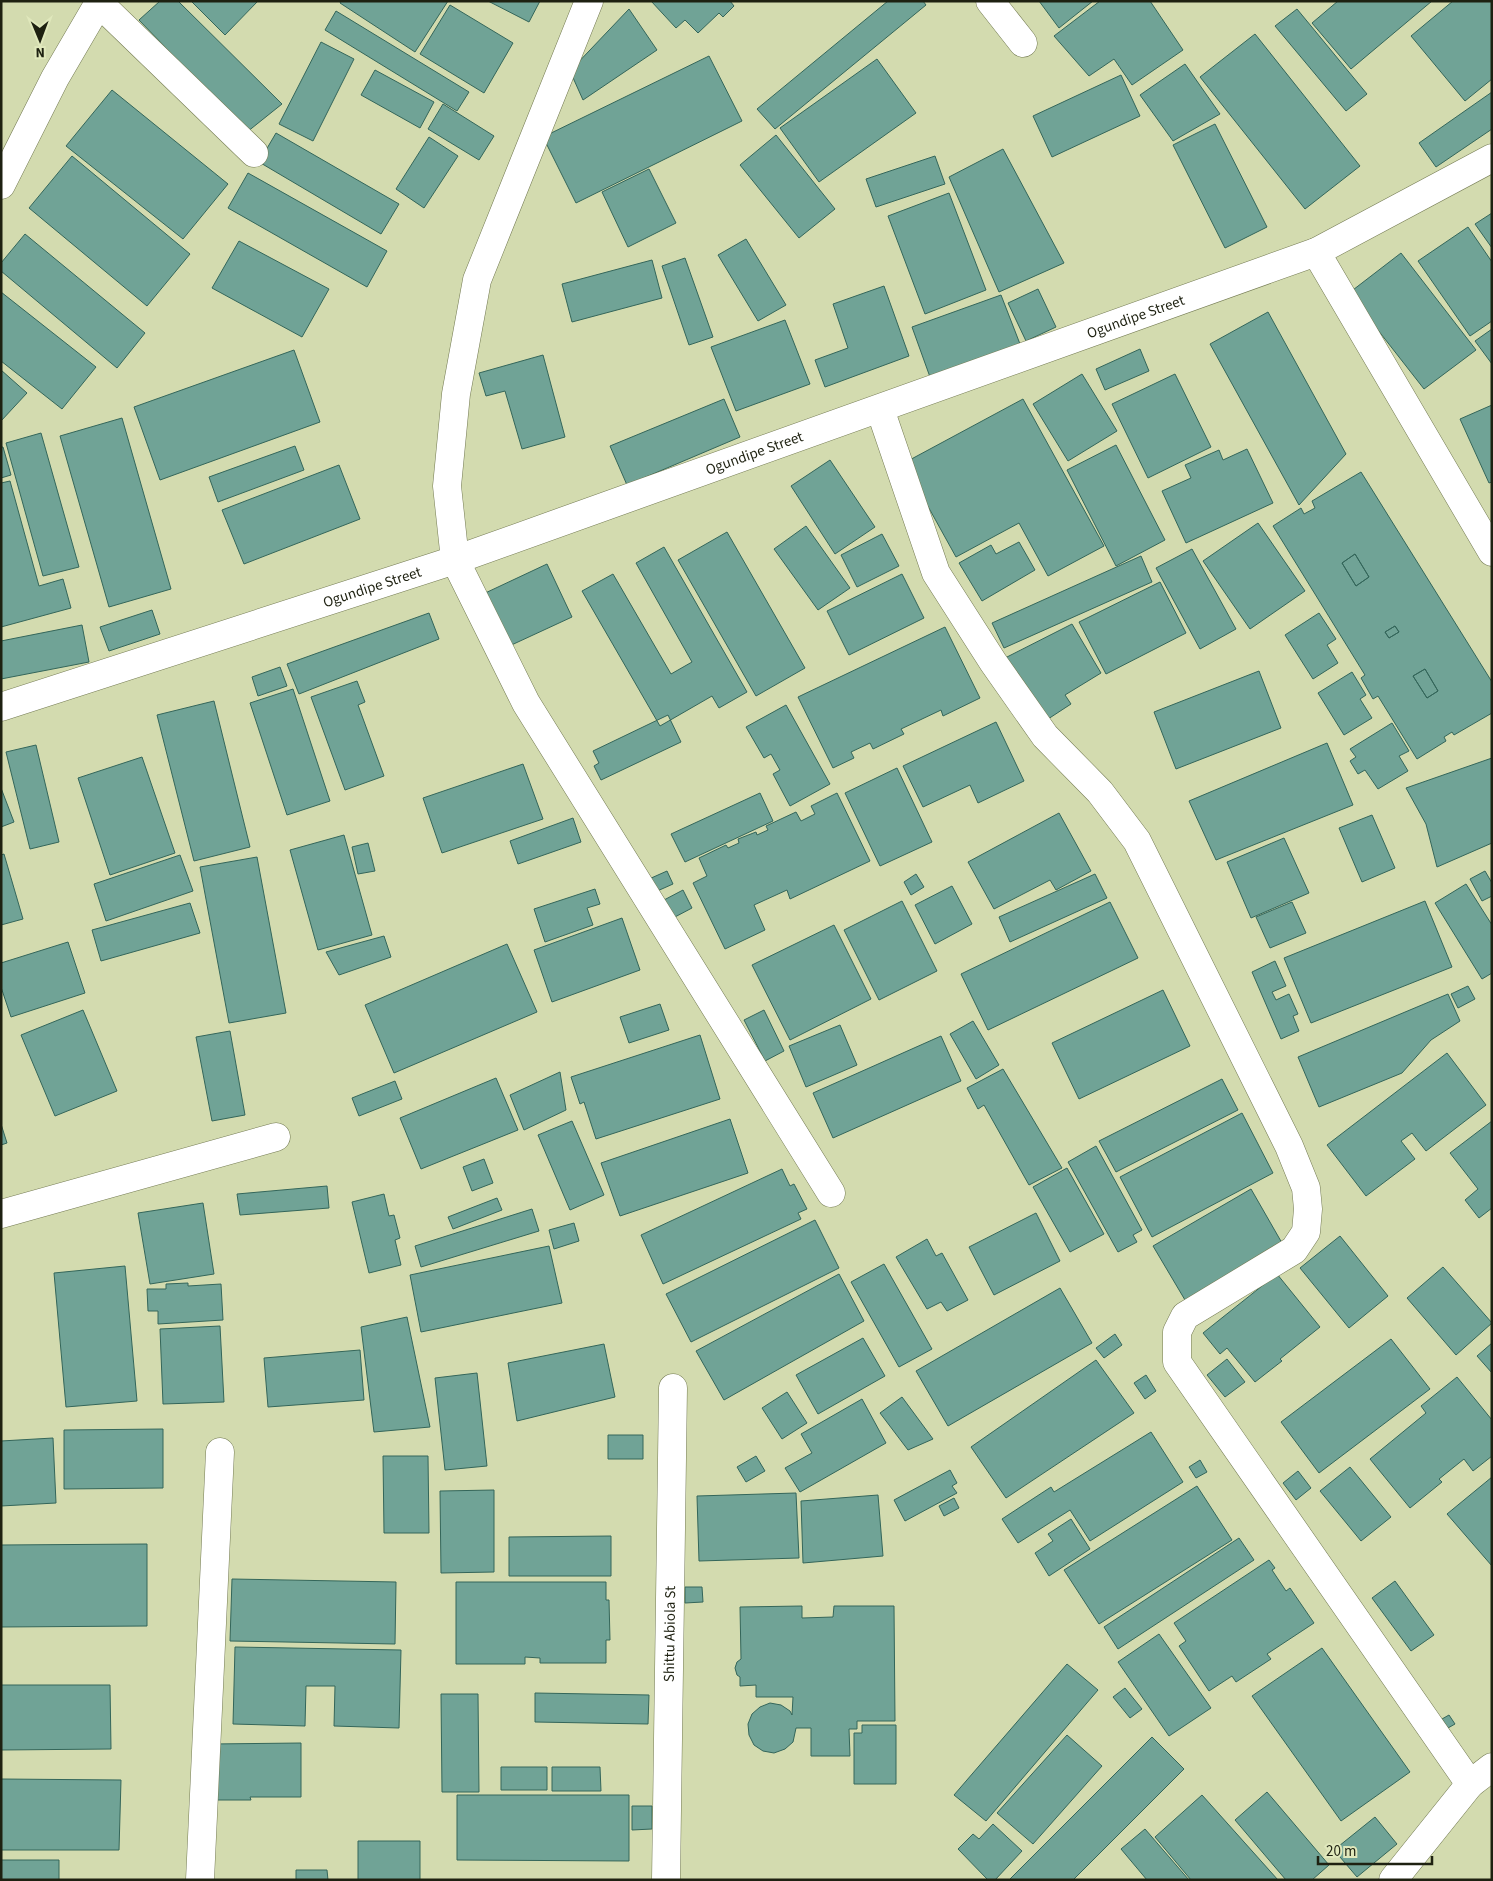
<svg xmlns="http://www.w3.org/2000/svg" width="1493" height="1881" font-family="'Source Sans 3',sans-serif">
	<rect width="100%" height="100%" fill="#d3dbaf"/>
	<path fill="#70a396" stroke="#34665a" fill-rule="evenodd" d="M160,1h18l104,103 -35,28 -108,-112z
		M191,1h67l-33,34z
		M341,1h107l-33,51 -75,-49z
		M488,1h52l-11,21z
		M651,1h79l4,5 -11,11 -4,-4 -21,20 -13,-13 -9,8z
		M888,1h35l3,4 -151,124 -18,-20z
		M1039,1h54l-34,27z
		M1100,1h50l33,49 -51,35 -18,-26 -25,17 -35,-40z
		M1338,1h94l-81,68 -39,-46z
		M1453,1h39v78l-27,22 -54,-65z
		M450,5l63,38 -29,50 -64,-39z
		M629,9l28,41 -74,50 -13,-29z
		M1297,9l70,85 -21,17 -71,-85z
		M336,11l133,81 -12,19 -132,-81z
		M1255,34l105,132 -55,43 -105,-132z
		M321,42l33,17 -41,82 -34,-17z
		M709,56l33,65 -166,82 -33,-66z
		M877,59l39,54 -97,69 -39,-54z
		M1185,64l35,50 -47,27 -33,-46z
		M375,70l59,32 -14,26 -59,-33z
		M1121,75l19,41 -88,41 -19,-41z
		M112,90l116,94 -45,55 -117,-93z
		M1492,92v37l-56,38 -17,-24z
		M443,104l51,32 -15,24 -51,-31z
		M1215,124l52,103 -42,21 -52,-103z
		M276,133l123,71 -18,30 -122,-72z
		M776,135l59,74 -36,29 -59,-73z
		M429,137l29,19 -34,52 -28,-19z
		M1003,149l61,114 -65,29 -50,-115z
		M72,156l118,98 -43,52 -118,-98z
		M935,156l10,28 -69,23 -10,-28z
		M649,169l27,54 -48,24 -26,-55z
		M248,173l139,78 -20,36 -139,-79z
		M949,193l37,97 -61,24 -37,-98z
		M1492,213v35l-17,-24z
		M1468,227l24,35v59l-22,15 -52,-75z
		M25,234l120,99 -28,35 -116,-97v-8z
		M746,239l40,66 -28,16 -40,-66z
		M239,241l90,48 -27,48 -90,-49z
		M1401,253l75,97 -52,39 -75,-96z
		M685,258l28,79 -24,8 -27,-79z
		M652,260l10,38 -90,24 -10,-38z
		M884,286l25,70 -84,31 -10,-27 33,-12 -15,-44z
		M1038,289l18,38 -30,14 -18,-38z
		M1,292l95,75 -34,42 -61,-48z
		M1001,295l19,49 -90,33 -18,-50z
		M1268,312l78,142 -47,51 -89,-161z
		M785,320l25,64 -74,27 -25,-64z
		M1492,329v35l-17,-23z
		M1140,349l9,22 -44,19 -9,-21z
		M294,350l26,72 -160,58 -26,-73z
		M543,355l22,82 -43,12 -17,-58 -19,5 -7,-23z
		M1,370l26,23 -26,28z
		M1082,374l35,57 -49,30 -35,-57z
		M1175,374l36,73 -63,31 -36,-74z
		M724,399l16,38 -113,48 -17,-39z
		M1023,399l81,147 -56,30 -29,-53 -63,34 -52,-94z
		M1492,405v77l-3,1 -29,-64z
		M122,418l49,171 -62,18 -49,-171z
		M41,433l38,134 -36,9 -37,-133z
		M1116,445l49,95 -49,26 -49,-96z
		M295,446l9,24 -86,32 -9,-25z
		M1,447h2l8,28 -10,3z
		M1247,449l26,54 -87,40 -24,-52 29,-13 -6,-13 34,-15 4,10z
		M830,460l45,67 -40,27 -44,-68z
		M339,465l21,54 -116,45 -22,-54z
		M1361,472l131,210v31l-38,22 -2,-3 -8,5 2,4 -29,18 -39,-63 -5,3 -12,-21 4,-3 -92,-149 28,-18 3,6 11,-6 -3,-7zM1355,554l14,23 -13,9 -14,-23zM1395,626l4,6 -10,6 -4,-6zM1425,669l13,22 -11,7 -14,-22z
		M10,481l29,105 24,-7 8,29 -70,19v-144z
		M1258,523l47,68 -55,38 -47,-68z
		M806,526l44,62 -32,22 -44,-61z
		M727,532l78,136 -49,28 -78,-136z
		M882,534l17,32 -42,21 -16,-32z
		M1019,542l16,28 -53,31 -23,-38 32,-18 5,9z
		M664,547l83,145 -28,16 -7,-12 -52,30 -78,-135 31,-17 58,100 21,-12 -56,-99z
		M1192,549l44,80 -36,20 -44,-81z
		M1355,554l14,23 -13,9 -14,-23z
		M1141,556l11,26 -148,66 -12,-25z
		M547,564l25,53 -67,31 -24,-53z
		M902,574l22,44 -75,37 -22,-44z
		M1160,582l26,51 -80,41 -27,-52z
		M152,610l8,24 -51,17 -9,-24z
		M429,613l10,26 -140,55 -12,-30z
		M1319,613l17,26 -9,6 11,18 -25,16 -28,-44z
		M1072,624l29,49 -36,22 6,9 -26,17 -40,-63z
		M82,625l7,37 -88,17v-38z
		M1395,626l4,6 -10,6 -4,-6z
		M945,627l35,71 -37,18 -2,-6 -40,19 3,5 -31,15 -3,-6 -19,9 3,6 -21,10 -35,-71z
		M280,667l7,19 -29,10 -6,-19z
		M1425,669l13,22 -11,7 -14,-22z
		M1259,671l22,57 -105,41 -22,-57z
		M1352,672l14,23 -6,4 12,19 -28,17 -26,-42z
		M357,681l8,21 -7,3 26,71 -39,14 -34,-93z
		M293,689l37,112 -43,14 -37,-112z
		M214,701l36,146 -56,14 -37,-146z
		M786,705l44,79 -40,22 -17,-32 7,-4 -9,-16 -7,4 -18,-31z
		M668,715l13,27 -80,38 -7,-14 5,-3 -6,-12z
		M996,722l28,59 -46,22 -8,-18 -47,22 -20,-41z
		M1392,723l17,28 -10,5 9,15 -30,18 -13,-19 -7,4 -8,-13 6,-4 -6,-8z
		M1327,743l26,62 -137,55 -27,-59z
		M36,745l23,97 -29,7 -24,-97z
		M142,757l33,96 -65,22 -32,-97z
		M1492,758v85l-55,24 -11,-43 -20,-36z
		M523,764l20,55 -101,34 -19,-55z
		M897,768l35,74 -52,24 -35,-73z
		M1,788l13,34 -13,5z
		M760,793l13,28 -88,41 -14,-28z
		M837,793l33,68 -80,38 -3,-9 -33,15 11,25 -40,19 -32,-66 14,-7 -8,-18 27,-13 2,3 11,-5 -1,-4 18,-7 1,3 11,-5 -2,-4 30,-14 5,9 14,-7 -4,-8z
		M1059,813l32,58 -35,19 -6,-10 -56,29 -26,-47z
		M1372,815l23,53 -33,14 -23,-54z
		M573,818l8,24 -63,22 -8,-23z
		M344,835l28,100 -54,15 -28,-100z
		M1284,838l25,55 -58,25 -24,-56z
		M368,843l7,28 -17,3 -6,-27z
		M4,854l19,65 -22,6v-70z
		M180,855l13,36 -87,30 -12,-37z
		M257,857l29,156 -57,10 -29,-156z
		M667,871l6,13 -18,8 -6,-13z
		M1485,871l7,12v13l-10,5 -12,-22z
		M916,874l8,13 -13,8 -7,-13z
		M1095,874l12,24 -97,44 -11,-25z
		M1466,884l26,41v48l-10,6 -47,-76z
		M952,886l20,38 -37,20 -20,-39z
		M595,889l5,15 -13,4 6,17 -48,17 -11,-33z
		M683,890l9,18 -19,10 -9,-18z
		M902,901l35,70 -58,29 -35,-70z
		M1425,901l27,66 -141,56 -27,-65z
		M1110,902l28,56 -150,72 -27,-56z
		M1292,902l14,31 -36,15 -14,-31z
		M190,903l10,30 -99,28 -9,-31z
		M622,918l18,52 -88,32 -18,-52z
		M834,925l37,74 -81,41 -38,-75z
		M384,936l7,21 -52,18 -13,-23z
		M68,942l17,51 -74,24 -10,-30v-24z
		M507,944l30,68 -143,61 -29,-68z
		M1275,961l11,25 -14,6 4,8 13,-6 9,20 -5,2 6,15 -18,8 -29,-67z
		M1468,986l7,13 -17,9 -7,-14z
		M1163,990l27,56 -111,53 -27,-56z
		M1448,994l12,27 -29,19 -29,33 -83,34 -21,-50z
		M660,1004l9,26 -40,13 -9,-26z
		M83,1010l34,81 -62,25 -34,-81z
		M764,1010l20,41 -19,10 -21,-41z
		M973,1021l26,44 -23,14 -26,-45z
		M840,1025l17,40 -51,22 -17,-41z
		M230,1031l15,84 -33,6 -16,-84z
		M700,1035l20,64 -124,40 -12,-37 -4,2 -9,-27z
		M941,1036l20,45 -128,57 -20,-45z
		M1447,1053l39,52 -60,46 -14,-18 -11,8 14,18 -49,37 -39,-51z
		M1003,1069l59,99 -33,17 -45,-80 -6,4 -11,-21z
		M560,1072l6,38 -42,20 -14,-35z
		M496,1078l22,52 -97,39 -21,-51z
		M1222,1079l16,31 -122,62 -17,-31z
		M395,1081l7,18 -43,17 -7,-18z
		M1242,1113l31,60 -121,64 -32,-60z
		M730,1119l18,54 -128,43 -19,-53z
		M572,1121l32,74 -34,15 -32,-75z
		M1492,1121v87l-13,10 -14,-18 13,-11 -28,-36z
		M1,1124l6,19 -6,2z
		M1096,1146l46,84 -9,5 4,7 -19,10 -50,-90z
		M484,1159l9,24 -21,8 -9,-24z
		M1067,1168l37,66 -34,18 -37,-65z
		M782,1169l8,17 4,-2 13,25 -9,4 3,6 -138,65 -22,-49z
		M327,1186l2,22 -89,7 -3,-21z
		M1251,1189l31,54 -97,57 -32,-54z
		M384,1194l5,22 5,-1 6,23 -5,2 6,25 -32,8 -17,-71z
		M497,1198l5,12 -49,19 -5,-12z
		M203,1203l11,71 -64,10 -12,-71z
		M532,1209l7,22 -118,36 -6,-21z
		M1036,1213l24,48 -66,34 -25,-48z
		M815,1220l24,48 -148,74 -25,-48z
		M574,1223l5,18 -25,8 -5,-19z
		M1340,1236l48,60 -39,32 -49,-60z
		M927,1239l9,17 6,-3 26,47 -21,11 -6,-9 -14,7 -31,-52z
		M549,1246l13,57 -141,29 -11,-57z
		M884,1264l48,85 -33,18 -48,-85z
		M125,1266l12,135 -71,6 -12,-134z
		M1443,1267l49,56 -36,32 -49,-57z
		M839,1274l25,47 -140,79 -28,-49z
		M1277,1274l43,53 -40,32 2,2 -27,21 -28,-34 -7,6 -17,-21z
		M188,1283v3l33,-2 2,36 -65,4v-13h-10l-1,-22h19v-5z
		M1060,1288l32,55 -144,83 -32,-55z
		M407,1317l23,110 -56,5 -13,-105z
		M220,1326l4,76 -61,2 -3,-75z
		M1115,1334l7,11 -18,13 -8,-10z
		M863,1338l22,38 -67,38 -22,-39z
		M1391,1339l39,50 -111,84 -38,-51z
		M1492,1343v30l-15,-17z
		M604,1344l11,53 -98,24 -9,-58z
		M360,1350l4,50 -96,7 -4,-49z
		M1227,1359l18,23 -20,15 -18,-22z
		M1096,1360l38,53 -128,85 -35,-51z
		M477,1373l10,93 -42,4 -10,-92z
		M1146,1375l10,16 -11,8 -11,-16z
		M1457,1377l35,43v36l-19,15 -9,-12 -25,20 3,3 -32,26 -40,-49 56,-46 -5,-7z
		M787,1392l20,31 -25,16 -20,-31z
		M902,1397l31,42 -25,11 -28,-37z
		M862,1399l24,44 -86,49 -15,-24 27,-15 -11,-19z
		M163,1429v59l-99,1v-59z
		M1151,1432l32,50 -93,59 -20,-31 -52,33 -16,-24 49,-32 3,5z
		M608,1435h35v24h-35z
		M53,1438l3,65 -55,3v-65z
		M383,1456h45l1,77h-45z
		M756,1456l9,15 -19,11 -9,-15z
		M1200,1460l7,12 -11,6 -7,-11z
		M1350,1467l41,50 -30,24 -41,-50z
		M950,1470l7,13 -5,3 5,7 -52,28 -11,-21z
		M1298,1471l13,17 -15,12 -13,-17z
		M1492,1477v89l-45,-52z
		M1197,1486l35,54 -133,84 -35,-54z
		M494,1490v82l-53,1 -1,-82z
		M796,1493l3,65 -100,3 -2,-65z
		M878,1495l5,61 -80,7 -2,-62z
		M954,1498l5,10 -15,8 -5,-10z
		M1071,1519l19,30 -41,27 -14,-23 18,-12 -5,-7z
		M611,1536v40h-102v-39z
		M1239,1538l15,22 -136,89 -14,-22z
		M147,1544v82l-146,1v-82z
		M1269,1560l6,8 -3,2 14,21 4,-3 24,35 -47,31 4,5 -35,23 -4,-6 -23,15 -30,-45 7,-5 -12,-18z
		M232,1579l164,3 -1,62 -165,-3z
		M1395,1581l39,54 -23,16 -39,-53z
		M456,1582h150v18h3l1,40h-4v23h-66v-5l-15,-1v7h-69z
		M685,1587h17l1,15 -18,1z
		M802,1606v12l31,-1 1,-11h60l1,115h-38v8h-8l1,27h-39v-28h-15l-3,14 -8,7 -11,4 -11,-2 -9,-6 -5,-10 -1,-11 4,-10 8,-7 10,-4 11,2 9,6 2,4 1,-18h-37v-12l-16,1v-9l-3,-2 -2,-7 2,-6 4,-3 -1,-52z
		M1159,1634l52,74 -42,28 -51,-74z
		M235,1647l166,3 -2,78 -65,-2 1,-40h-29l-1,40 -72,-2z
		M1322,1648l88,124 -69,49 -89,-125z
		M1067,1664l31,26 -112,131 -32,-26z
		M1,1685h109l1,64 -110,1z
		M1125,1688l17,21 -12,9 -17,-21z
		M535,1693l114,2 -1,29 -113,-2z
		M441,1694h37l1,98h-37z
		M1449,1715l6,9 -7,4 -6,-9z
		M862,1725h34v59h-42v-51h8z
		M1067,1735l35,31 -69,78 -36,-31z
		M1152,1737l32,32 -111,111h-64z
		M301,1743v54h-51l1,3h-39v-56z
		M501,1767h46v23h-46z
		M552,1767h48l1,24h-49z
		M1,1779l120,1 -2,70h-118z
		M1267,1792l62,73 -17,15h-26l-51,-60z
		M457,1795h172v66l-172,-1z
		M1202,1795l76,85h-87l-36,-43z
		M632,1806h20v23l-20,1z
		M1375,1817l22,27 -40,33 -23,-27z
		M993,1824l29,27 -27,29h-7l-30,-31 15,-15 6,5z
		M1145,1829l44,51h-42l-26,-31z
		M358,1841h62v39h-62z
		M1,1860h58v20h-58z
		M296,1870h31l1,10h-32z"/>
	<g fill="none" stroke-linecap="round" stroke-linejoin="round">
		<defs>
			<g id="minor">
				<path d="M589,1l-112,279 -21,114 -9,92 8,74 71,143 305,490"/>
				<path d="M990,1l33,42"/>
				<path d="M99,3l155,150"/>
				<path d="M1,185l54,-107 45,-77"/>
				<path d="M1316,252l176,300"/>
				<path d="M880,409l56,164 57,89 52,74 55,56 37,49 152,305 17,42 2,21 -2,23 -12,18 -109,66 -8,16v30l293,422"/>
				<path id="s1" d="M1,707l454,-147 861,-308 176,-94"/>
				<path d="M1,1214l275,-77"/>
				<path d="M200,1880l20,-428"/>
				<path id="s2" d="M666,1880l7,-492"/>
				<path d="M1393,1880l77,-96 22,-17"/>
			</g>
		</defs>
		<use href="#minor" stroke="#747b53" stroke-width="29"/>
		<use href="#minor" stroke="#fff" stroke-width="28"/>
	</g>
	<g text-anchor="middle" stroke-width="5" stroke-linejoin="round" paint-order="stroke">
		<g font-size="15" fill="#1e2111" stroke="#e0e8bc">
			<text dy="5" stroke="none"><textPath href="#s1" startOffset="1200">Ogundipe Street</textPath></text>
			<text dy="5" stroke="none"><textPath href="#s1" startOffset="795">Ogundipe Street</textPath></text>
			<text dy="5" stroke="none"><textPath href="#s1" startOffset="390">Ogundipe Street</textPath></text>
			<text dy="5" stroke="none"><textPath href="#s2" startOffset="246">Shittu Abiola St</textPath></text>
		</g>
	</g>
	<rect width="1493" height="1881" fill="none" stroke="#1e2111" stroke-width="5"/>
	<g transform="translate(40 40) rotate(179)" stroke="#e0e8bc" stroke-width="4" paint-order="stroke">
	<path d="M0-4L9 19L0 12L-9 19Z" fill="#1e2111"/>
	<text y="-8" font-size="14" font-weight="bold" text-anchor="middle" fill="#1e2111">N</text>
	</g>
	<path d="M1318 1856v8h114v-8" fill="none" stroke="#1e2111" stroke-width="2.5"/>
	<text x="1326" y="1856" font-size="15" fill="#1e2111" stroke="#e0e8bc" stroke-width="4" paint-order="stroke">20 m</text>
</svg>
